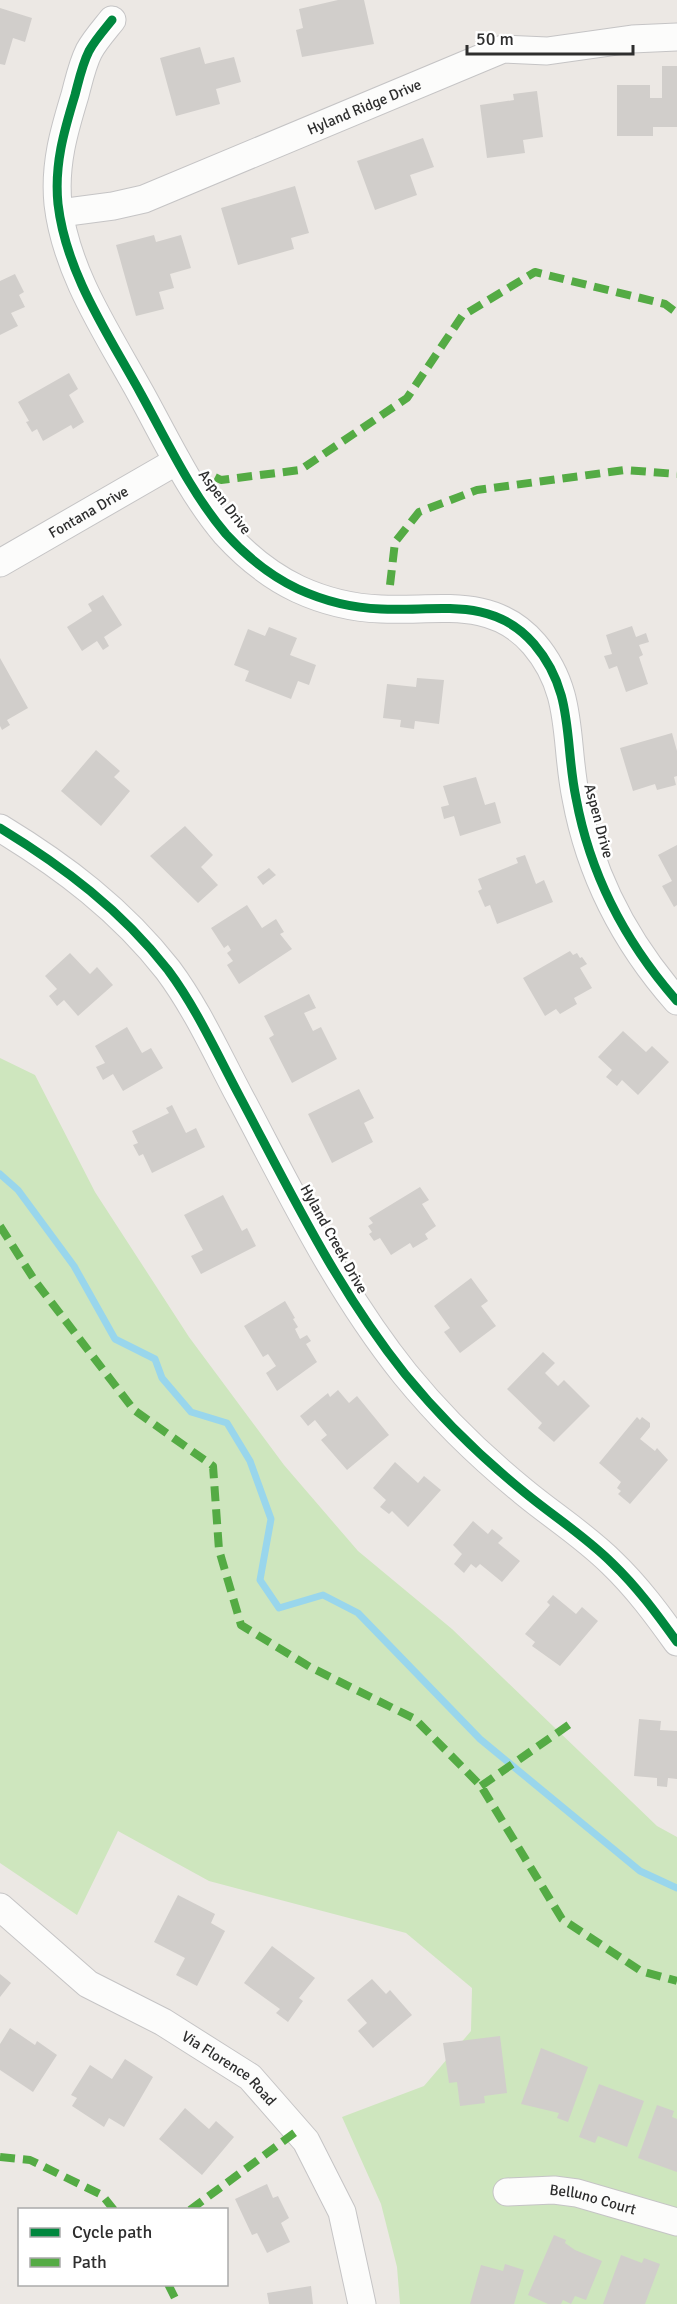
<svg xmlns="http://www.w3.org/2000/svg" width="677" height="2304" font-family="Signika,sans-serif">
	<rect width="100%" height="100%" fill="#ece8e4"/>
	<path fill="#cee6be" d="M0,1058l35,17 60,117 94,145 95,128 74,86 94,78 205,197 20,11v467h-277l-3,-37 -16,-63 -39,-87 82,-31 47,-55 1,-43 -66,-55 -197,-52 -91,-50 -41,84 -77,-52z"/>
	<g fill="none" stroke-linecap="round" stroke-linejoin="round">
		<path stroke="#99d6ec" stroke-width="7" d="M0,1174l18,16 56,76 41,73 40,20 7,19 29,34 36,11 23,38 21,58 -11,61 19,28 44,-13 35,18 122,126 160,132 37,17"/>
	</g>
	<path fill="#d1cecb" d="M338,0h26l10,44 -72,13 -6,-27 7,-2 -4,-19z
		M0,8l32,10 -7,24 -12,-4 -8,27 -5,-1z
		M200,47l5,17 29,-7 7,25 -25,7 4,15 -44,12 -16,-58z
		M662,66h15v61h-24v9h-36v-51h33v13h12z
		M537,91l6,46 -20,3 2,13 -38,5 -7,-53 34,-5 -1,-6z
		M423,138l11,29 -24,8 7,20 -42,15 -18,-49z
		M295,186l14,47 -18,5 3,11 -56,16 -17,-57z
		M154,235l2,7 25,-7 10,33 -21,6 4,14 -15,4 5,17 -28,7 -20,-71z
		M15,274l9,18 -5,3 6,12 -14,6 7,13 -18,9v-54z
		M69,373l9,16 -9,6 15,27 -11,7 -2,-4 -28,16 -6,-12 -5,3 -6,-10 3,-1 -11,-19z
		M103,595l19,30 -18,12 5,9 -6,4 -6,-9 -15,10 -15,-24 25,-16 -4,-7z
		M632,626l4,11 10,-4 3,9 -10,3 4,10 -4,2 9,27 -22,8 -9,-26 -8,3 -5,-13 8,-2 -6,-19z
		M269,627l28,11 -7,17 26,10 -7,20 -11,-4 -7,18 -46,-18 4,-10 -15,-6 14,-36 17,7z
		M0,658l28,50 -21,12 3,5 -8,5 -2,-4z
		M417,678l27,2 -5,44 -24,-3 -1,8 -14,-2 1,-7 -18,-2 4,-34 29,3z
		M672,733l5,18v25l-3,1 2,8 -19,5 -2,-6 -22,7 -13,-43z
		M96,750l24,21 -6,6 16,14 -29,35 -40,-35z
		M476,777l9,28 10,-3 6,21 -41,13 -6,-20 -10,3 -3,-12 8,-2 -6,-19z
		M185,826l28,29 -12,12 17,18 -20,18 -48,-47z
		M677,845v60l-3,2 -12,-21 10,-5 -14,-26z
		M525,855l11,29 8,-4 9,22 -56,22 -7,-19 -5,2 -7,-16 4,-2 -4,-10 40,-16 -2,-5z
		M269,868l7,7 -13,10 -6,-8z
		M247,905l15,23 14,-9 8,13 -4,2 12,15 -53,35 -12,-19 6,-4 -6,-8 4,-3 -3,-5 -4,3 -13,-20z
		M570,951l3,4 4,-2 3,5 2,-1 5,7 -7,4 12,20 -18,10 3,6 -17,10 -4,-5 -11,7 -22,-38z
		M70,953l20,21 7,-7 16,18 -35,31 -14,-16 -7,6 -8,-10 8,-7 -12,-13z
		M309,994l7,14 -12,5 9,18 8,-4 16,32 -45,24 -23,-45 5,-3 -10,-19z
		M127,1027l15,26 9,-5 12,20 -40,23 -10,-17 -10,6 -7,-13 9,-4 -10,-17z
		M623,1031l23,21 6,-6 17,16 -31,33 -16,-15 -5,6 -11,-9 6,-7 -14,-13z
		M359,1089l15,29 -10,5 9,19 -41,21 -24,-49z
		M172,1105l14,28 10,-5 9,19 -53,26 -9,-19 -4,2 -6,-11 5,-2 -6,-12 37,-18 -3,-5z
		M420,1187l9,13 -7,4 14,22 -11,8 3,5 -15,9 -3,-5 -19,12 -11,-17 -6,3 -5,-7 3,-2 -4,-6 5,-3 -4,-5z
		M223,1195l19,36 5,-3 9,18 -55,28 -10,-18 12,-6 -19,-35z
		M471,1278l17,23 -7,5 15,20 -36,27 -16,-21 6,-4 -16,-22z
		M285,1301l10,17 -2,1 5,8 -3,2 5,10 7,-4 4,6 -5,3 11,18 -40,29 -11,-18 10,-7 -8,-12 -5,3 -19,-31z
		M543,1352l12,11 -10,10 13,13 6,-6 26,26 -36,36 -16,-14 4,-5 -35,-34z
		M338,1390l11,13 8,-7 32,39 -42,35 -26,-30 6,-5 -12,-15 -7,6 -8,-10 28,-23 2,4z
		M637,1417l3,3 2,-3 8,6v4l-10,12 15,12 2,-3 11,12 -38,44 -12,-10 3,-3 -4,-3 4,-6 -22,-19z
		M395,1462l23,21 6,-7 17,14 -33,37 -16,-16 -3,3 -9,-7 6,-7 -13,-12z
		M473,1521l15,13 4,-5 11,9 -5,5 22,18 -18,21 -22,-18 -4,4 -5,-4 -7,9 -10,-9 8,-10 -9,-9z
		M553,1595l23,19 6,-7 16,14 -38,45 -28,-20 3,-4 -10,-8 25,-29 -3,-3z
		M639,1719l22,2 -1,9 17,1v48l-9,-1 -1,9 -10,-1v-8l-23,-2z
		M178,1895l37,19 -4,9 14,8 -28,55 -21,-11 9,-17 -31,-16z
		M272,1946l43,32 -16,20 4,3 -15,21 -12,-9 4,-4 -36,-26z
		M0,1974l11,9 -11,14z
		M372,1979l14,15 4,-4 22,25 -39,33 -15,-17 9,-8 -20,-23z
		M10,2028l25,17 2,-4 20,14 -24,37 -33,-22v-26z
		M500,2036l7,57 -23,3 1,7 -25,3 -3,-24 -8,1 -6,-40z
		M541,2048l47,19 -20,55 -11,-4 2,-5 -38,-9z
		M125,2059l28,18 -29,50 -15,-9 -5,9 -32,-21 5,-8 -6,-3 19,-30 22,14z
		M599,2084l45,17 -17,46 -29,-11 -3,7 -16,-6z
		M657,2105l17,6 -2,6 5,2v53l-39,-14z
		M185,2108l24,21 7,-8 18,16 -32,38 -43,-36z
		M267,2184l6,14 5,-2 11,22 -8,5 9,19 -23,11 -10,-20 -5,2 -17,-36z
		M554,2235l12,5 -1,3 10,7 27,11 -16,39 -11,-4 -4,8 -8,-4 -2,4h-13l-20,-9z
		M621,2255l21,8 2,-5 16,6 -15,40h-42z
		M505,2264l19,6 -10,34h-44l11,-39 22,6z
		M311,2286l2,18h-44l-2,-11z"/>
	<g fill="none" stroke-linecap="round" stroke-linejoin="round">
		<defs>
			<g id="street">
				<path d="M112,20c-8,10 -17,20 -23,31 -7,14 -10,29 -14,44 -11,36 -21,70 -17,109 8,69 50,130 83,190 26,47 50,99 85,140 20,22 45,42 72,55 26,12 55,19 83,20 54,3 111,-14 153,35 41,48 30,97 42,154 14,76 50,145 101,203"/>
				<path id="s1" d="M60,213l53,-7 31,-7 359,-150 44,2 85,-12 45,-2"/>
				<path id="s2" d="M0,563l177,-102"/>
				<path d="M0,828c64,39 121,82 168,142 29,39 49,84 72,127 51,96 97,192 165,277 35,43 76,83 119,118 29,24 61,44 88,71 25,24 45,51 65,79"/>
				<path id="s3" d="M0,1907l88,77 75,38 87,55 56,64 36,71 20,92"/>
				<path id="s4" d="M507,2192l47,-2 23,3 100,29"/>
			</g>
		</defs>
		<use href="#street" stroke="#c5c4c5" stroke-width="29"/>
		<use href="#street" stroke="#fcfcfb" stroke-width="27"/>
		<path stroke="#54ab44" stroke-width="8" stroke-dasharray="15 8" stroke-linecap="butt" d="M215,477l6,3 79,-10 107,-72 55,-82 73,-44 130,32 12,9
			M390,585l5,-43 24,-30 58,-22 148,-20 52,4
			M0,1226l35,55 99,129 79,56 6,84 22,75 69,42 105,52 66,67 81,133 79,52 36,10
			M481,1786l89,-62
			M0,2157l30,3 72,35 12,15
			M190,2210l107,-79
			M168,2284l10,20"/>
		<defs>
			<path id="cycleway" d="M112,20c-8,10 -17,20 -23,31 -7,14 -10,29 -14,44 -11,36 -21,70 -17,109 8,69 50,130 83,190 26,47 50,99 85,140 20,22 45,42 72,55 26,12 55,19 83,20 54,3 111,-14 153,35 41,48 30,97 42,154 14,76 50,145 101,203
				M0,828c64,39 121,82 168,142 29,39 49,84 72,127 51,96 97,192 165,277 35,43 76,83 119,118 29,24 61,44 88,71 25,24 45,51 65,79"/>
		</defs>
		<use href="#cycleway" stroke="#fff" stroke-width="13"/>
		<use href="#cycleway" stroke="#00873e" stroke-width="9"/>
	</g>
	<g text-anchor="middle" stroke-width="5" stroke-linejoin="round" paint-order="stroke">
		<g font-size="15" fill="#2e2e2e" stroke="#fff">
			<text dy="5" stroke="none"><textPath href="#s1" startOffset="324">Hyland Ridge Drive</textPath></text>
			<text transform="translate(225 502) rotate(53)" y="5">Aspen Drive</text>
			<text dy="5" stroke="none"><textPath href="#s2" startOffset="102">Fontana Drive</textPath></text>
			<text transform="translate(599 821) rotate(75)" y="5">Aspen Drive</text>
			<text transform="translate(334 1239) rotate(61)" y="5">Hyland Creek Drive</text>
			<text dy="5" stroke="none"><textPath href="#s3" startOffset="282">Via Florence Road</textPath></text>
			<text dy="5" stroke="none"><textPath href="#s4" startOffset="87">Belluno Court</textPath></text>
		</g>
	</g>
	<rect x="18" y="2208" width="210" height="78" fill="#ffffff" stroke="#ababab" stroke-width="1.5"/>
	<rect x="30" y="2228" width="30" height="9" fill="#00873e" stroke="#ababab" stroke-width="1.5"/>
	<text x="72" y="2238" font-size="18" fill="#2e2e2e">Cycle path</text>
	<rect x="30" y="2258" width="30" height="9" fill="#54ab44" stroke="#ababab" stroke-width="1.5"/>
	<text x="72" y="2268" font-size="18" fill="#2e2e2e">Path</text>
	<path d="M467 45v9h166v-9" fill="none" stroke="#2e2e2e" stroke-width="3"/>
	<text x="476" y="45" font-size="18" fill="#2e2e2e" stroke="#ffffff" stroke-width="4.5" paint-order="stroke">50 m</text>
</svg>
